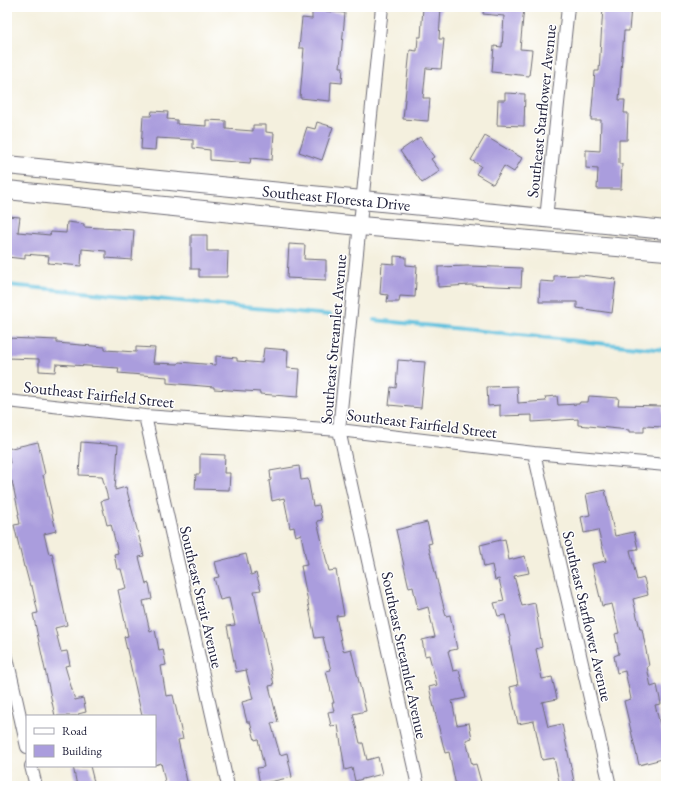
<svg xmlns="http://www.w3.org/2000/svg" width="673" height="793" font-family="'EB Garamond',serif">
	<rect width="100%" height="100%" fill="#fff"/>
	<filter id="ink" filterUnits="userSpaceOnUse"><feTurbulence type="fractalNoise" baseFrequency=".025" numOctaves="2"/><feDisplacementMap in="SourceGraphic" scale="8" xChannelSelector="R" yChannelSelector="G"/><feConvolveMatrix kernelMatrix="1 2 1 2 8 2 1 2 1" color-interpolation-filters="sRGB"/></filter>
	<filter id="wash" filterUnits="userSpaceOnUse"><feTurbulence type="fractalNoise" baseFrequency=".012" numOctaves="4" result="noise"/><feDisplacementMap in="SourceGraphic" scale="16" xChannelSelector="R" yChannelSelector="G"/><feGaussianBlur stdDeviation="0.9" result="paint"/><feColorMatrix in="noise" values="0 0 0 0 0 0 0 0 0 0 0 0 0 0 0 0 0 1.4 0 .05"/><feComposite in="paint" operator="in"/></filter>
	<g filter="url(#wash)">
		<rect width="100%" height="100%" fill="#f4f0de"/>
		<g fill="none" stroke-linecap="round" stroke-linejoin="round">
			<path stroke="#5fc0dd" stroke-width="4" d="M7,285l323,30
				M374,320l292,30"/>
		</g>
		<g id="blocks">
			<path fill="#aa9ddd" d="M423,7h18l-2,32h5l-3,30 -15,-1 -3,30h7l-2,23 -25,-2 7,-69 7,1 1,-14h3z
				M484,7h40l-4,42 12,1 -3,26 -37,-4 2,-26 8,1 2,-31 -21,-2z
				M603,7h28l-2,24h-5l-5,69h6l-1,13h4l-1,27h-8v24h3l-1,25h-24l1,-20 -12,-1v-18l14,1 1,-31h-10l4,-49h4z
				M312,10l33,3 -5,54h3l-1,16 -11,-1 -1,19 -30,-3 4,-50h-5l3,-30 10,1z
				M505,93l20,1 -1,32 -27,-1 1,-25h7z
				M152,111l16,1 -1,7 10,1v4l29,2v-6l20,1v8l27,2v-6h13v7l8,1 -2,27 -21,-2 -1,5 -40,-3v-10l-17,-2v-8l-37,-2 -1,12 -14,-1 2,-33h8z
				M317,122l16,5 -11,33 -23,-8 8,-25 8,2z
				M485,136l37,22 -8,14 -10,-6 -11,18 -17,-10 5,-8 -10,-6z
				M420,137l14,20 -3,2 9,12 -18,12 -22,-32z
				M7,216l13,1 -2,15 32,3 1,-3 15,1 1,-11 17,2v3l50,3 -2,30 -26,-2v-7l-24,-2 -1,17 -33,-3 1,-7 -24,-2v5l-18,-2z
				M191,235h16v16h21l-1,26h-28v-8h-8z
				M289,244l16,1 -1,14 22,1v20l-39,-2z
				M394,256l12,1v8l11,1 -2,31 -15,-1 -1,6h-12l1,-7 -8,-1 2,-31 12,1z
				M468,266l54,2 -1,19 -51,-2 -32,2v-20z
				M581,275l35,4 -4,34 -35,-5v-6h-38l1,-21 14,1v-6z
				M7,338l50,2v3l48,4v3l31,2v-5l19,1 -2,15 25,1 1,-2 37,3v-9l21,2v3l25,2 2,-15 24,2 -1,18 13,1 -2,28 -38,-3v-2l-46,-3v-2l-47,-4v-6l-49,-4 1,-5 -63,-4 -1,8 -16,-1v-12l-32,-1z
				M398,360l27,2 -4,46 -32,-3 2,-18 5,1z
				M517,386l1,17 28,-2 -1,-4 12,-1 1,9 21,-1 1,-2h8l1,-6 30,2 -1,7 45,1v21l-19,-1v6h-15v-2l-51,-5v-6l-46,3v-7l-32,1v-11l-12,1 -1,-19z
				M38,442l7,32 -2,1 13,56 -12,3 5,20 3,-1 15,72 -12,3 6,24 6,-1 3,14 -5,1 10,34 8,-2 3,14 -8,2 1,2h-24l-22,-102 5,-1 -6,-27h-2l-5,-19h-1l-10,-42 6,-1 -2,-10h1l-7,-33 -5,1v-18l3,-1 -3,-14z
				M81,442l37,3 -3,45 11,-3 18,69 -5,1 7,27 3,-1 3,16 -9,2 7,31 5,-2 4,20 4,-1 3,16 -5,1 5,30 7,-1 10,44 -5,1 10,46h-22l-5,-23 -6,2v-49h-13l-18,-79 4,-1 -10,-46 8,-2 -5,-19h-4l-3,-15 4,-1 -7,-29 -4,1 -6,-24 7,-2 -6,-23 -23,-1z
				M200,454l25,1 -1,18h6l-1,17 -34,-1 1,-15h4z
				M299,466l2,14 7,-1 5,27 6,-1 3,15 -5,1 12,50 7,-1 8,45 -8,1 7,35 8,-2 15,62 -13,3 7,29h3l4,17 11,-3 4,17 -27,7 -3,-13 -7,2 -7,-45 -7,1 -3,-14 6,-1 -2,-8h2l-8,-32 5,-1 -8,-33 -8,1 -14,-72 6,-1 -6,-31 -5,2 -2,-9 -4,1 -6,-30 -12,3 -3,-20 2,-1 -1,-9z
				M605,490l10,46 19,-4 4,17 -8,1 7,30 7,-2 4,17 -15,4 7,30h2l7,37 -2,1 4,20 6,-2 4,19 -6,1 9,35h2v18l-27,7 -15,-64 7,-2 -6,-28 -8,2 -3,-17 5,-2 -4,-20 4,-1 -7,-29 -10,2 -10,-42 14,-3 -8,-31 -14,3 -3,-16 9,-2 -4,-21z
				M427,522l5,21 -4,1 18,72 4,-1 7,34 -9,2 5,20 6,-1 7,28 -14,3 5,24 12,-2 3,15 -6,2 6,25 4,-1 6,22h-26l-7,-34 -4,1 -16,-66 8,-2 -8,-30 -4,1 -3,-16 13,-3 -7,-30 -10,3 -5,-23 -4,1 -13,-58z
				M505,539l4,21 16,-4 4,17 -15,3 8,30 13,-3 7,44 -6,2 6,30 10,-2 5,22 -15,3 6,25 14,-3 13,62h-15l-6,-28 -12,2 -8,-39 -16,3 -8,-37 8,-2 -8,-44h1l-6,-26 -7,1 -4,-13 10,-2 -5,-22 -4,1 -3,-15 -8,2 -4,-22z
				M246,554l5,21 5,-2 5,17 -7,1 20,94 -5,1 9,36 -7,1 9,32 7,-2 5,24 -32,7 -3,-16 7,-1 -6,-28 -3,1 -5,-18h-3l-5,-20 11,-3 -7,-29 -10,2 -9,-46 8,-1 -6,-27 -9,2 -6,-22 5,-1 -4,-15z
				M73,766h17l5,20h-18z"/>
		</g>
	</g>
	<g filter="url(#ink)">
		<use href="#blocks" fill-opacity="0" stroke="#6c6a74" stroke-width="1"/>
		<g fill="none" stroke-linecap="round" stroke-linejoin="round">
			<defs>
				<path id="street" d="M382,7l-43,423 79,356
					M546,219l22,-212
					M7,401l138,15 194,14 195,23 132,12
					M145,416l83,370
					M534,453l76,333
					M7,658l20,89
					M31,766l5,20"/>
				<g id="secondary">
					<path id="s1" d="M7,165l659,65"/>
					<path d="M7,190l353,36 306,25"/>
				</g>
			</defs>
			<use href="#street" stroke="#6c6a74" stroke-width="14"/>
			<use href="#secondary" stroke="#6c6a74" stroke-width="20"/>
			<use href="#street" stroke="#fff" stroke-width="12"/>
			<use href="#secondary" stroke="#fff" stroke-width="18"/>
		</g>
	</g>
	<g text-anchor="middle" stroke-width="3" stroke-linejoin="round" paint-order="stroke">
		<g font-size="16" fill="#22223b" stroke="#fff">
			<text transform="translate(541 111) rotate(-84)" y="6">Southeast Starflower Avenue</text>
			<text dy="6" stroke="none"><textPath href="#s1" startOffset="331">Southeast Floresta Drive</textPath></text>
			<text transform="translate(333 339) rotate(-85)" y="6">Southeast Streamlet Avenue</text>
			<text transform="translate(99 394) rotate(6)" y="6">Southeast Fairfield Street</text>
			<text transform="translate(422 423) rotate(7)" y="6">Southeast Fairfield Street</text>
			<text transform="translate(202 597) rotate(77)" y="6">Southeast Strait Avenue</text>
			<text transform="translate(588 616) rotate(77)" y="6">Southeast Starflower Avenue</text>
			<text transform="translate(405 655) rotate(78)" y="6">Southeast Streamlet Avenue</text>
		</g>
	</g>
	<rect width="673" height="793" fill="none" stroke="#fff" stroke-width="24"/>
	<rect x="26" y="715" width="130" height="52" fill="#ffffff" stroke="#a7a7b1"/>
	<rect x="34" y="728" width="20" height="6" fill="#ffffff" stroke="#a7a7b1"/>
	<text x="62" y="735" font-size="12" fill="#22223b">Road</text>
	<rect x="34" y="745" width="20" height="12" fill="#aa9ddd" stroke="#a7a7b1"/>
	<text x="62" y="755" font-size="12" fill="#22223b">Building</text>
</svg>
